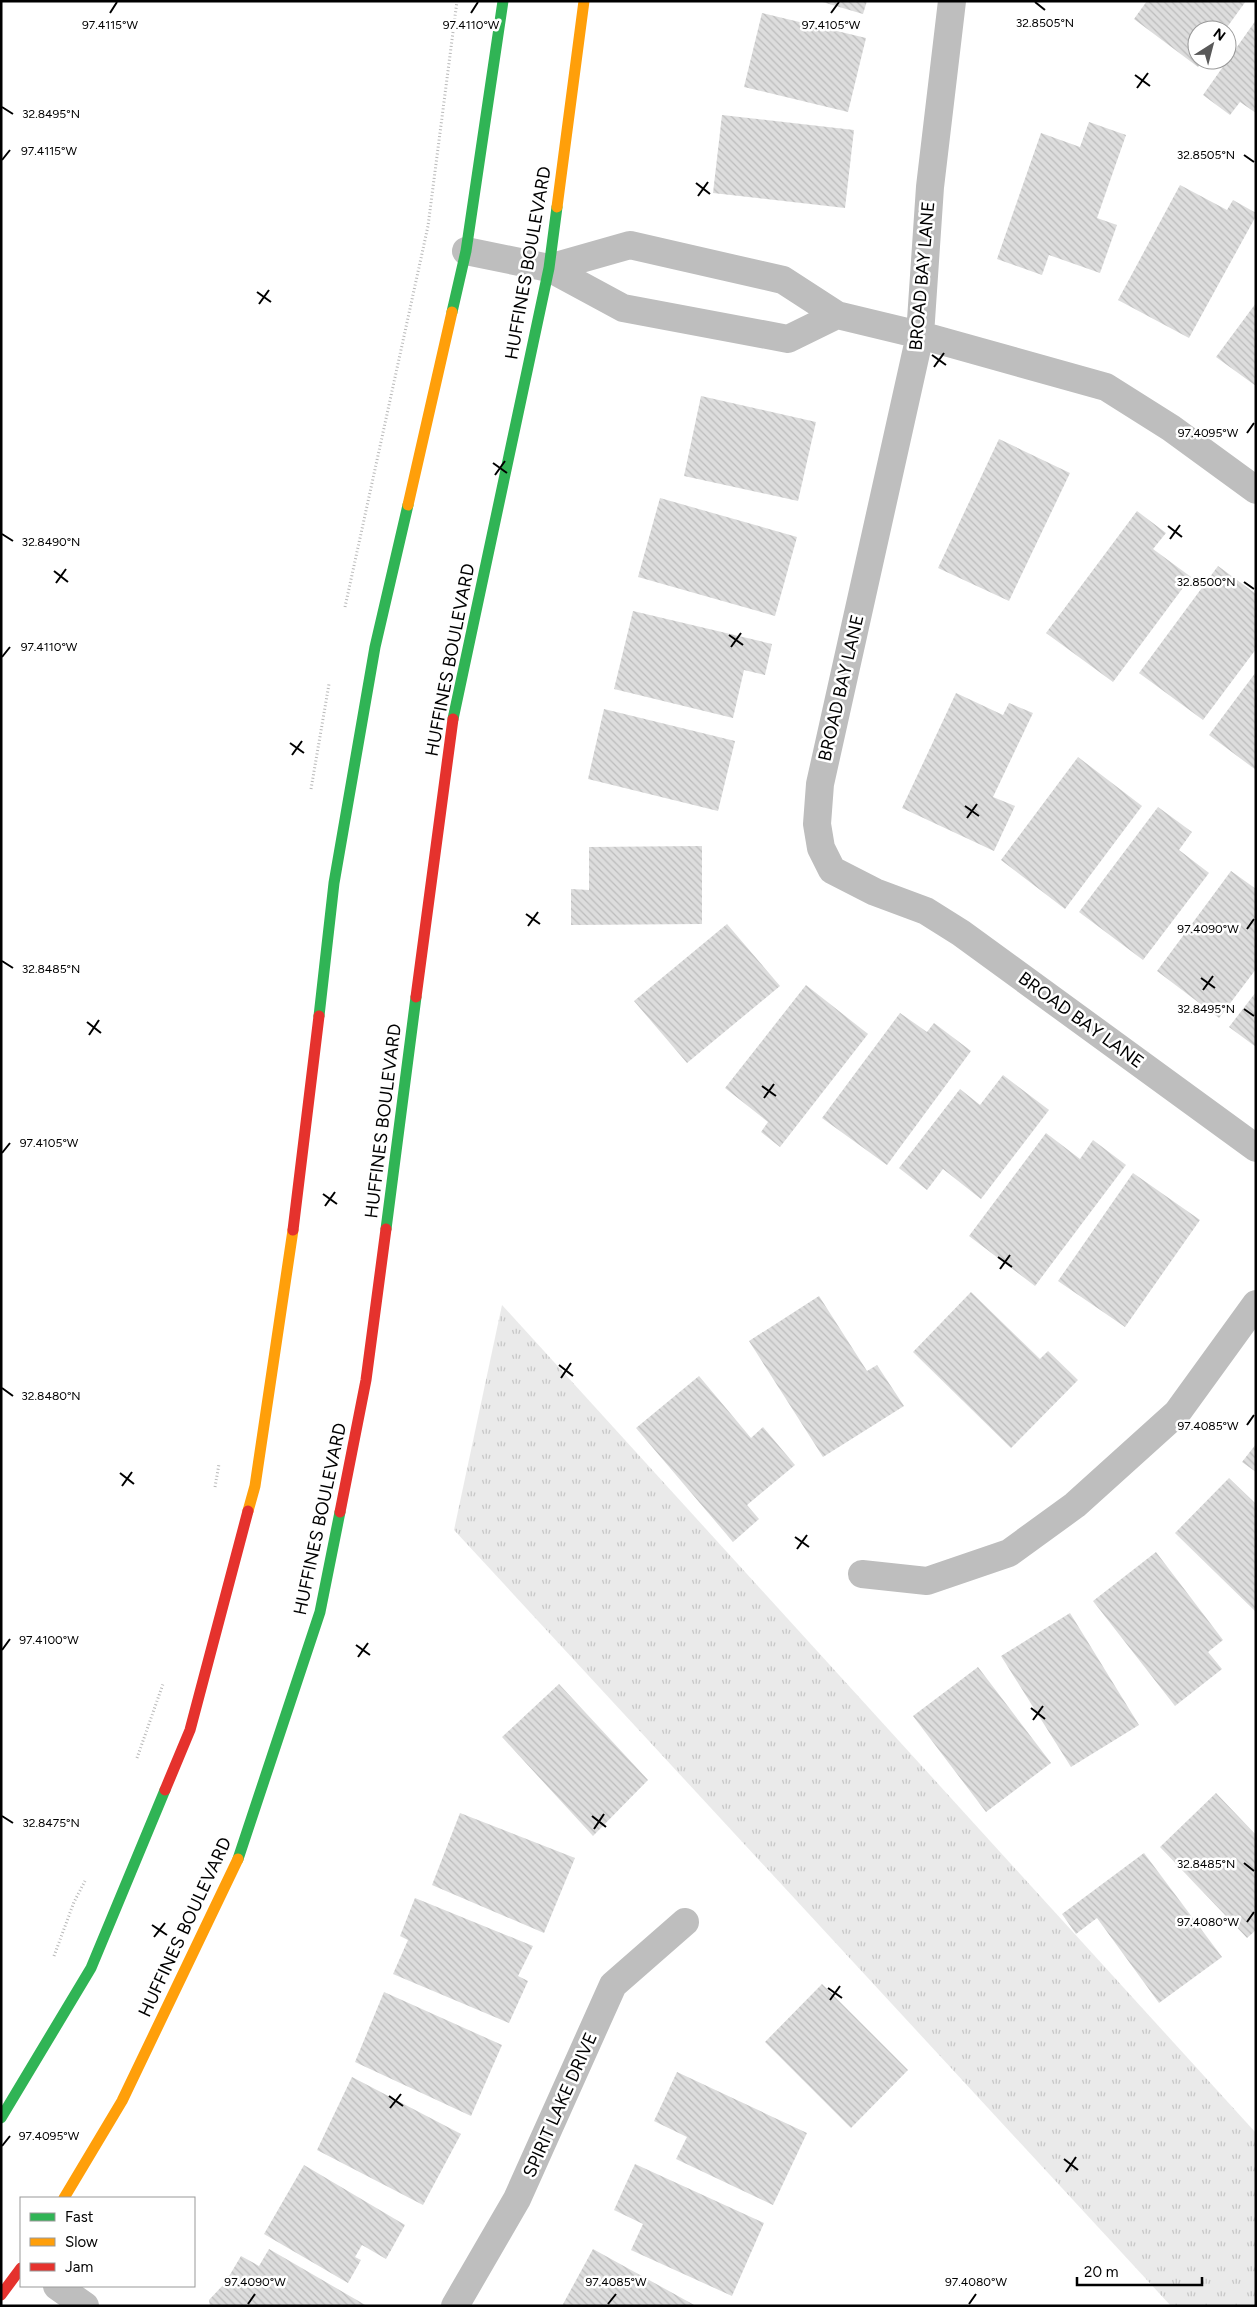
<svg xmlns="http://www.w3.org/2000/svg" width="1257" height="2307" font-family="Figtree,sans-serif">
	<defs>
		<pattern id="grass-tufts" width="24" height="20" patternUnits="userSpaceOnUse" patternTransform="scale(1.25)"><rect width="24" height="20" fill="#eaeaea"/><path d="M3 7l-1-3M5 7V3M7 7l1-3M15 17l-1-3M17 17v-4M19 17l1-3" fill="none" stroke="#c7c7c7"/></pattern>
		<pattern id="building-back-hatch" width="6" height="6" patternUnits="userSpaceOnUse" patternTransform="scale(1.25)"><rect width="6" height="6" fill="#ddd"/><path d="M-1 5l2 2M0 0l6 6M5-1l2 2" fill="none" stroke="#bcbcbc"/></pattern>
	</defs>
	<rect width="100%" height="100%" fill="#fff"/>
	<path fill="url(#grass-tufts)" d="M502,1305l754,828v173h-85l-717,-776z"/>
	<path fill="url(#building-back-hatch)" d="M819,1h48l-4,13z
		M1147,1h99l-21,29h-28v30h6l-5,7 -64,-48z
		M762,13l104,25 -18,74 -104,-25z
		M1256,20v93l-16,-11 -10,13 -27,-20z
		M722,115l132,15 -9,78 -132,-15z
		M1089,122l37,13 -29,83 20,7 -17,48 -51,-18 -7,20 -45,-16 44,-126 39,14z
		M1180,185l47,25 6,-10 23,13v3l-67,122 -71,-38z
		M1256,303v83l-40,-29z
		M701,396l115,26 -18,79 -114,-25z
		M999,439l71,34 -61,128 -71,-33z
		M660,498l137,39 -22,79 -137,-39z
		M1137,511l29,22 -13,16 38,28 -78,105 -67,-49z
		M1218,566l38,28v55l-53,71 -64,-47z
		M633,611l139,33 -7,31 -21,-5 -11,48 -119,-29z
		M1256,672v98l-47,-35z
		M956,693l47,22 6,-12 24,10 -40,84 22,9 -21,45 -92,-43z
		M604,709l131,32 -17,70 -130,-32z
		M1078,757l64,49 -77,103 -64,-49z
		M1158,807l34,25 -13,18 30,23 -66,87 -64,-48z
		M702,846v78l-131,1v-36l18,1v-43z
		M1231,871l25,18v80l-37,49 -62,-47z
		M727,924l53,62 -93,77 -53,-62z
		M806,985l62,49 -88,113 -19,-15 7,-10 -43,-34z
		M1256,992v55l-27,-20z
		M900,1013l27,19 7,-9 37,28 -84,114 -65,-47z
		M1003,1075l46,35 -68,89 -38,-30 -16,21 -28,-22 61,-79 20,16z
		M1046,1133l34,26 13,-19 33,25 -91,121 -66,-50z
		M1133,1173l67,47 -75,107 -67,-46z
		M971,1292l69,67 8,-8 30,29 -67,68 -98,-96z
		M819,1296l48,75 10,-6 27,41 -81,51 -74,-116z
		M699,1376l52,62 12,-11 32,38 -48,40 12,14 -26,23 -97,-114z
		M1256,1444v28l-14,-10z
		M1229,1478l27,26v108l-81,-79z
		M1156,1552l67,88 -15,12 14,17 -47,37 -82,-105z
		M1070,1613l69,112 -68,42 -70,-111z
		M978,1667l73,96 -65,49 -73,-96z
		M559,1684l89,96 -55,56 -91,-99z
		M1216,1793l40,42v95l-9,8 -87,-91z
		M460,1813l115,45 -31,75 -112,-48z
		M1144,1853l78,104 -63,46 -62,-85 -21,16 -14,-20z
		M415,1898l118,48 -15,30 10,5 -19,42 -116,-49 15,-34 -8,-4z
		M822,1984l86,86 -57,58 -86,-86z
		M384,1992l118,53 -31,71 -116,-54z
		M677,2072l130,61 -34,72 -97,-46 11,-22 -33,-16z
		M352,2077l109,57 -38,71 -106,-55z
		M635,2164l129,59 -32,73 -101,-46 12,-26 -29,-14z
		M304,2165l101,60 -19,34 -24,-14 -7,12 6,3 -13,23 -84,-49z
		M269,2249l98,57h-157l-1,-6 16,-17 16,-27 18,10z
		M593,2249l103,57h-134z"/>
	<g fill="none" stroke-linecap="round" stroke-linejoin="round">
		<path stroke="#b8b8b8" stroke-width="3" stroke-dasharray="1 2.5" stroke-linecap="butt" d="M345,607l83,-381 29,-225
			M311,789l18,-105
			M215,1487l4,-23
			M137,1758l26,-74
			M54,1956l20,-54 11,-21"/>
		<path stroke="#bebebe" stroke-width="28" d="M952,1l-22,186 -10,148 -100,449 -3,40 4,24 11,22 43,22 51,19 35,22 295,215
			M466,251l83,17 74,40 165,31 49,-24
			M549,268l81,-23 153,35 54,35 83,20 186,52 65,41 85,62
			M862,1574l65,7 82,-28 66,-48 102,-92 79,-109
			M57,2286l28,20
			M455,2306l62,-107 96,-214 72,-63"/>
		<path stroke="#30b455" stroke-width="11" d="M452,312l14,-61 37,-250
			M453,719l96,-451 8,-61
			M319,1016l15,-133 41,-236 33,-142
			M386,1229l30,-232
			M238,1859l82,-247 20,-100
			M1,2118l90,-150 74,-178"/>
		<path stroke="#ff9f0a" stroke-width="11" d="M557,207l27,-206
			M408,505l44,-193
			M248,1511l7,-25 38,-256
			M64,2198l58,-97 116,-242"/>
		<path stroke="#e5322d" stroke-width="11" d="M416,997l37,-278
			M293,1230l26,-214
			M340,1512l26,-132 20,-151
			M165,1790l25,-60 58,-219
			M1,2295l20,-27"/>
	</g>
	<path fill="none" stroke="#000" stroke-width="2" d="M1035,2l10,8M110,13l7,-11M471,13l7,-11M831,13l8,-11M1135,75l15,11M1137,88l11,-15M2,107l11,7M1244,155l10,7M2,160l8,-10M696,183l14,11M698,196l10,-14M257,292l14,10M259,304l10,-14M932,355l14,10M934,367l10,-14M1247,433l7,-10M493,463l14,10M495,475l10,-14M1168,526l14,11M2,534l11,7M1170,539l10,-14M54,571l14,11M1244,582l10,7M56,583l10,-14M729,635l14,10M731,647l10,-14M2,657l8,-10M290,743l14,10M292,755l10,-14M965,806l14,10M967,818l10,-14M526,914l14,10M528,926l10,-14M1247,929l7,-10M2,961l11,7M1201,978l14,10M1203,990l10,-14M1244,1009l10,7M87,1022l14,11M89,1035l10,-15M762,1086l14,10M764,1098l10,-14M2,1153l8,-10M323,1194l14,10M325,1206l10,-14M998,1257l14,10M1000,1269l10,-14M559,1365l14,11M561,1378l10,-15M2,1388l11,8M1247,1425l7,-10M120,1473l14,11M122,1486l10,-14M795,1537l14,10M797,1549l10,-14M356,1645l14,10M2,1650l8,-11M358,1657l10,-14M1031,1708l14,11M1033,1720l10,-14M2,1816l11,7M592,1816l14,11M594,1829l10,-15M1244,1863l10,8M1247,1922l7,-10M152,1925l15,10M154,1937l11,-14M828,1988l14,10M830,2000l10,-14M389,2096l14,10M390,2108l11,-14M2,2146l8,-10M1064,2159l14,11M1066,2172l10,-15M248,2304l7,-10M608,2304l8,-10M969,2304l7,-10"/>
	<g text-anchor="middle" stroke-width="5" stroke-linejoin="round" paint-order="stroke">
		<g font-size="18" fill="#000" stroke="#fff">
			<text transform="translate(528 263) rotate(-80)" y="6">HUFFINES BOULEVARD</text>
			<text transform="translate(922 276) rotate(-85)" y="6">BROAD BAY LANE</text>
			<text transform="translate(450 660) rotate(-79)" y="6">HUFFINES BOULEVARD</text>
			<text transform="translate(841 688) rotate(-77)" y="6">BROAD BAY LANE</text>
			<text transform="translate(1081 1020) rotate(36)" y="6">BROAD BAY LANE</text>
			<text transform="translate(383 1121) rotate(-83)" y="6">HUFFINES BOULEVARD</text>
			<text transform="translate(320 1519) rotate(-78)" y="6">HUFFINES BOULEVARD</text>
			<text transform="translate(185 1927) rotate(-65)" y="6">HUFFINES BOULEVARD</text>
			<text transform="translate(560 2105) rotate(-66)" y="6">SPIRIT LAKE DRIVE</text>
		</g>
	</g>
	<g font-size="12" text-anchor="middle" fill="#000" stroke="#fff" stroke-width="5" stroke-linejoin="round" paint-order="stroke">
		<text x="1045" y="27">32.8505°N</text>
		<text x="110" y="29">97.4115°W</text>
		<text x="471" y="29">97.4110°W</text>
		<text x="831" y="29">97.4105°W</text>
		<text x="51" y="118">32.8495°N</text>
		<text x="49" y="155">97.4115°W</text>
		<text x="1206" y="159">32.8505°N</text>
		<text x="1208" y="437">97.4095°W</text>
		<text x="51" y="546">32.8490°N</text>
		<text x="1206" y="586">32.8500°N</text>
		<text x="49" y="651">97.4110°W</text>
		<text x="1208" y="933">97.4090°W</text>
		<text x="51" y="973">32.8485°N</text>
		<text x="1206" y="1013">32.8495°N</text>
		<text x="49" y="1147">97.4105°W</text>
		<text x="51" y="1400">32.8480°N</text>
		<text x="1208" y="1430">97.4085°W</text>
		<text x="49" y="1644">97.4100°W</text>
		<text x="51" y="1827">32.8475°N</text>
		<text x="1206" y="1868">32.8485°N</text>
		<text x="1208" y="1926">97.4080°W</text>
		<text x="49" y="2140">97.4095°W</text>
		<text x="255" y="2286">97.4090°W</text>
		<text x="616" y="2286">97.4085°W</text>
		<text x="976" y="2286">97.4080°W</text>
	</g>
	<rect width="1257" height="2307" fill="none" stroke="#000000" stroke-width="5"/>
	<rect x="20" y="2197" width="175" height="90" fill="#ffffff" stroke="#999999"/>
	<rect x="30" y="2213" width="25" height="8" fill="#30b455" stroke="#999999"/>
	<text x="65" y="2222" font-size="15" fill="#000000">Fast</text>
	<rect x="30" y="2238" width="25" height="8" fill="#ff9f0a" stroke="#999999"/>
	<text x="65" y="2247" font-size="15" fill="#000000">Slow</text>
	<rect x="30" y="2263" width="25" height="8" fill="#e5322d" stroke="#999999"/>
	<text x="65" y="2272" font-size="15" fill="#000000">Jam</text>
	<g transform="translate(1212 45) rotate(36)"><circle r="24" fill="#ffffff" stroke="#999999"/>
	<path d="M0-4L9 19L0 12L-9 19Z" fill="#595959"/>
	<text y="-8" font-size="14" font-weight="bold" text-anchor="middle" fill="#000000">N</text>
	</g>
	<path d="M1077 2277v8h125v-8" fill="none" stroke="#000000" stroke-width="2.5"/>
	<text x="1084" y="2277" font-size="15" fill="#000000" stroke="#ffffff" stroke-width="4" paint-order="stroke">20 m</text>
</svg>
